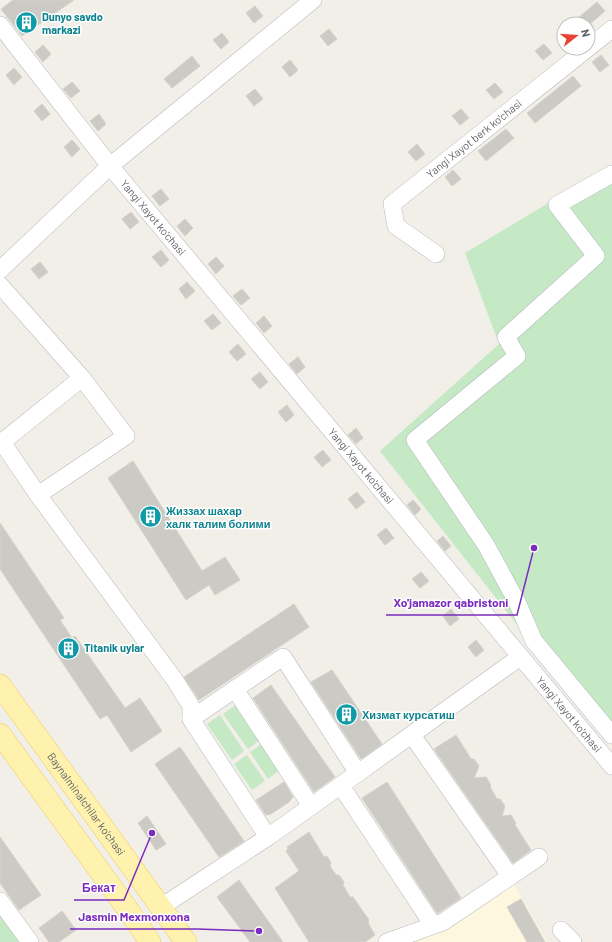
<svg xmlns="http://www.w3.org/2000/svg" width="612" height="942" font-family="Barlow,sans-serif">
	<rect width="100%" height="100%" fill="#f1efe8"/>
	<path fill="#fef7e0" d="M512,881l35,61h-134z"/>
	<path fill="#c5e8c5" d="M612,165v580l-232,-294 119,-107 -34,-91z
		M236,705l24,35 -12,9 -25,-35z
		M220,715l24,36 -12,9 -25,-36z
		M263,743l18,26 -13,10 -18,-27z
		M247,755l18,26 -13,9 -18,-26z
		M0,908l23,30 -5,4h-18z"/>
	<path fill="#cccac5" stroke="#d6d1c6" d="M13,0h61l-52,36 -21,-27z
		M597,2l8,9 -15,13h-19z
		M255,6l8,10 -9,7 -8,-10z
		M329,29l8,10 -9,7 -8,-10z
		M222,33l7,9 -8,7 -8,-9z
		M544,44l8,9 -9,7 -8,-9z
		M43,45l8,9 -8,8 -8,-10z
		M601,55l8,10 -9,7 -8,-10z
		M192,56l8,10 -28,22 -8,-9z
		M290,60l8,10 -8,7 -8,-10z
		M14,68l8,9 -8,8 -8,-10z
		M573,76l8,10 -46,37 -8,-10z
		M72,82l8,9 -9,7 -8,-9z
		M495,83l8,9 -9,7 -8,-9z
		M255,89l8,10 -9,7 -8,-10z
		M42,104l8,10 -8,7 -8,-10z
		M461,109l8,9 -9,7 -8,-9z
		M99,114l7,10 -8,7 -8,-10z
		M506,129l8,9 -28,23 -8,-10z
		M72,140l8,9 -8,8 -8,-10z
		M417,144l8,10 -9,7 -8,-9z
		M453,170l8,9 -9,7 -7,-9z
		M161,189l8,10 -9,7 -8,-10z
		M131,212l8,10 -9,7 -8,-10z
		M185,219l8,9 -8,8 -8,-10z
		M161,250l8,10 -8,7 -9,-10z
		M216,257l8,9 -8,8 -8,-10z
		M40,262l8,10 -9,7 -8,-10z
		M187,282l8,9 -9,8 -7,-10z
		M242,289l8,9 -9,7 -8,-9z
		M213,314l8,9 -9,7 -8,-9z
		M264,316l8,10 -8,7 -8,-10z
		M238,344l8,10 -9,7 -8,-9z
		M298,357l7,10 -8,7 -8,-10z
		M260,372l8,10 -8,7 -9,-10z
		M287,405l7,10 -8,7 -8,-10z
		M356,428l7,10 -7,6 -8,-9z
		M323,450l8,10 -9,7 -8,-10z
		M133,461l69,110 23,-14 15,23 -25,15 -6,-10 -23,15 -78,-122z
		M357,492l8,10 -9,7 -8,-10z
		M413,500l8,9 -6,6 -8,-10z
		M0,523l64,95 -4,2 12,18 3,-2 50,72 15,-10 22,33 -31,21 -24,-37 -7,4 -100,-150z
		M386,528l8,10 -9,7 -8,-10z
		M443,536l8,10 -6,5 -8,-10z
		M421,572l8,9 -9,7 -8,-9z
		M294,604l15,23 -110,73 -15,-23z
		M451,609l8,10 -9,7 -7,-10z
		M476,640l8,10 -8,7 -8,-10z
		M332,670l50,74 -21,15 -50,-77z
		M271,685l64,92 -21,15 -61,-94z
		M456,735l15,24h3l5,7 -5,12 12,-1 5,8 -1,2 7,12h3l5,7 -3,10 9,-1 5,8 -1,2 16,25 -18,13 -79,-114z
		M180,747l64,94 -25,16 -64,-93z
		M284,782l9,15 -4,5 -18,12 -5,1 -10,-15z
		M387,782l74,116 -23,15h-1l-75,-115z
		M147,816l19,28 -10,6 -18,-27z
		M309,832l15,25 3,-1 4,7 -1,3 6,9h3l5,7 -1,3 7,12h3l16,23 -1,3 7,12 -10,7h-56l-34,-54 24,-17 -13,-20 2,-2 -1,-2z
		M0,837l41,58 -22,15 -19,-27z
		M239,880l17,24 27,38h-33l-33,-45z
		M521,899l24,43h-18l-20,-35z
		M62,911l14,19 -17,12h-10l-10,-14z"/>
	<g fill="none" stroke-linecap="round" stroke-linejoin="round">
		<defs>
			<g id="minor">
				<path id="s1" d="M0,25l110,141 502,600"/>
				<path d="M612,174l-55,31 39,51 -90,81 11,19 -102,84 71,105 31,57 17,39 78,94"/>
				<path id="s2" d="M436,254l-40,-28 -4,-22 220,-175"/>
				<path d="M0,270l110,-104 203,-166"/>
				<path d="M0,285l82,93 44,58 -88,59"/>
				<path d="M82,378l-80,64 36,53 136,184 17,27v13l77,118"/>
				<path d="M235,689l48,-32 75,116"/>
				<path d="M191,719l44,-30 76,117"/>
				<path d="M412,735l98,141"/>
				<path d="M341,786l92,139"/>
				<path d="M0,901l30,41"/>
				<path d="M161,907l107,-70 90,-64 162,-116"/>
				<path d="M561,930l12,12"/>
				<path d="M387,942l56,-20 96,-65"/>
			</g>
			<g id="major">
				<path id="s3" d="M0,685l186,257"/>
				<path d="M0,734l126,173 24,35"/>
			</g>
		</defs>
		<use href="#minor" stroke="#b5b8bc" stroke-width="18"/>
		<use href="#major" stroke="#f2c960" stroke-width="22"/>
		<use href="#minor" stroke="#fff" stroke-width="17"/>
		<use href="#major" stroke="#fff2af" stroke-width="21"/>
	</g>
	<defs>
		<symbol id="building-disc" viewBox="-11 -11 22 22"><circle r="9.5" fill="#0f9aa8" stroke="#fff"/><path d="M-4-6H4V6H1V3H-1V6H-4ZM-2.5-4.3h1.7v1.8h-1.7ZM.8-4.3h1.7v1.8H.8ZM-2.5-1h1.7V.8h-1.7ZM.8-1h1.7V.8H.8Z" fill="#fff"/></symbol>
	</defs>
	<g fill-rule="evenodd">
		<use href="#building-disc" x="14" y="10" width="25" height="25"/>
		<use href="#building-disc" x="138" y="504" width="25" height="25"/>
		<use href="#building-disc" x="56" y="636" width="25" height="25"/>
		<use href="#building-disc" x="334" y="702" width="25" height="25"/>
	</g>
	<g text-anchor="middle" stroke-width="3" stroke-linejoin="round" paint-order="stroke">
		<g font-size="11" font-weight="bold" fill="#0d838f" stroke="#fff" text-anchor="start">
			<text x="42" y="21">Dunyo savdo<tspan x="42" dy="13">markazi</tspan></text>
			<text x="166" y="515">Жиззах шахар<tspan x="166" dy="13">халк талим болими</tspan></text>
			<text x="84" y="652">Titanik uylar</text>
			<text x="362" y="719">Хизмат курсатиш</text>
		</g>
		<g font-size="11" fill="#5f6368" stroke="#fff">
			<text dy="4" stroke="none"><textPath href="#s2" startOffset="176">Yangi Xayot berk ko'chasi</textPath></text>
			<text dy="4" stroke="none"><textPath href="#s1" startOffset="246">Yangi Xayot ko'chasi</textPath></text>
			<text dy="4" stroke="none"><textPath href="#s1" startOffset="570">Yangi Xayot ko'chasi</textPath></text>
			<text dy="4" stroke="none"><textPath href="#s1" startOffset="894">Yangi Xayot ko'chasi</textPath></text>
			<text dy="4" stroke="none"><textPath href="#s3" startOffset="147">Baynalminalchilar ko’chasi</textPath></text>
		</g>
	</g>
	<path fill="none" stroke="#7b2cbf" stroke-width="1.5" d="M534 548L517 615H386M152 833L124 900H74M259 931L197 929H70"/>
	<g fill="#7b2cbf" stroke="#fff" stroke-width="1.5">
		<circle cx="534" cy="548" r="4"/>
		<circle cx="152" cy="833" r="4"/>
		<circle cx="259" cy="931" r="4"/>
	</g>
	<g font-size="12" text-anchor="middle" font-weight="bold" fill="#7b2cbf" stroke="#fff" stroke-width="3" stroke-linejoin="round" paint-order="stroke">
		<text x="451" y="607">Xo'jamazor qabristoni</text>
		<text x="99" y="892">Бекат</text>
		<text x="134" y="921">Jasmin Mexmonxona</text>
	</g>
	<g transform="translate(576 36) rotate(73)"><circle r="19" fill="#ffffff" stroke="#bfc1c3"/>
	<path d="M0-3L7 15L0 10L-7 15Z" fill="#ea4335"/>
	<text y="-6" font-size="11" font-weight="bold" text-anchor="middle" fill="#5f6368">N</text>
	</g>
</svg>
